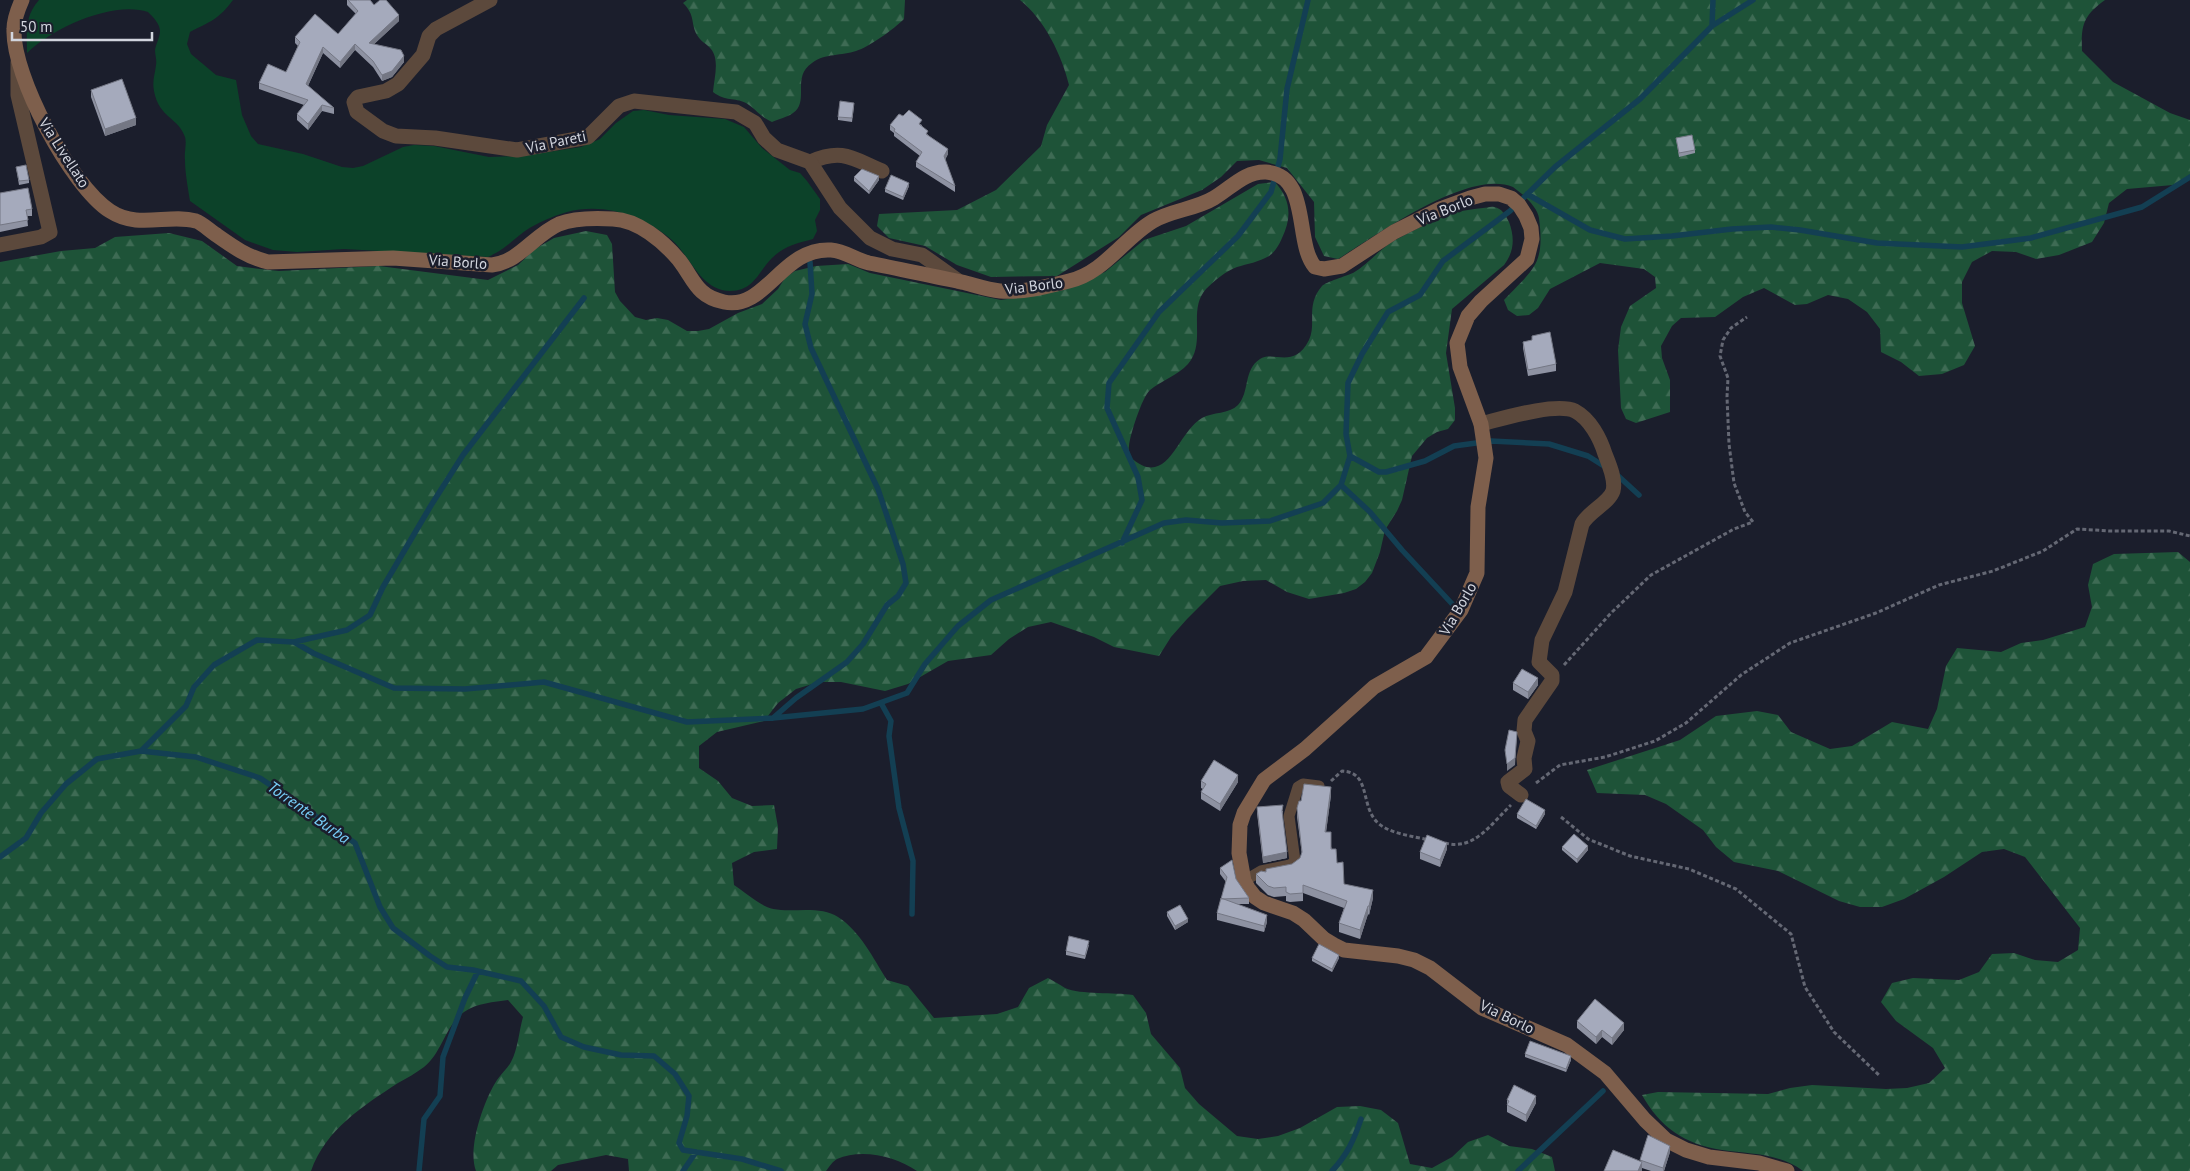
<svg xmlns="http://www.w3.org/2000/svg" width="2190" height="1171" font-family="'PT Sans',sans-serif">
	<defs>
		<pattern id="forest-firs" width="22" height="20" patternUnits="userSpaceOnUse" patternTransform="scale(1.25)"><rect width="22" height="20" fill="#1e5338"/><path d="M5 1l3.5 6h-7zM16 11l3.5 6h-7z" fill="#3e6b54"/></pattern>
	</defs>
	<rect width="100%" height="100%" fill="#1b1e2c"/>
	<path fill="#0c4229" d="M39,0h194c-15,20 -22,21 -43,32l-3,12 4,10 25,21 20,5 6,35 9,21 7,8 45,10 39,13 11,1 10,-2 40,-19 11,-2 20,1 55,11 33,-1 59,-9 19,-8 16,-16 17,-12 11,-1 25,5 56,4 19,8 18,21 28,22 10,3 7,8 13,18v11l-5,10 2,11 -4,8c-15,4 -29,7 -41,19 -14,14 -18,33 -42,33 -30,-1 -39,-34 -58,-51 -28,-24 -68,-38 -105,-28 -14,4 -30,11 -42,19 -14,10 -19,18 -37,26l-144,-8 -47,3 -24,-2 -28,-10 -55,-39c-2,-13 -5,-28 -5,-41 -1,-8 2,-16 0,-23 -6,-19 -26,-19 -31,-46 -2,-10 1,-17 2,-26 1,-5 -1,-10 -1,-15 1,-6 5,-13 5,-19 0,-7 -7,-14 -12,-19 -34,-12 -96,16 -121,41 0,-21 -3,-36 12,-53z"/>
	<path fill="url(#forest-firs)" d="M687,0h218l-1,19c-10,10 -35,28 -48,32 -14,5 -31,2 -44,12 -21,14 -2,38 -19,50 -5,4 -15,6 -21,9 -13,-6 -16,-13 -26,-19 -12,-6 -20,-1 -33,-11 1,-13 7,-32 -2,-43 -5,-6 -10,-7 -14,-14 -7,-13 -1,-19 -14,-32z
		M1020,0h1085c-22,16 -24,25 -23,51l31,31 57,31 20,7v59l-17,6 -46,4 -18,14 -5,20 -12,19 -33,13 -23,4 -20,-7 -24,-1 -20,11 -10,20v21l13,43 -11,19 -22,9 -23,2 -18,-14 -20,-10 -1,-23 -13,-17 -19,-13 -20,-4 -21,9 -12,1 -31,-17 -21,9 -28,20 -34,1 -9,8 -11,20 1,12 8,22v32l-34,11 -10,-4 -5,-11 -3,-58 3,-23 9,-21 26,-18 -1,-11 -11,-8 -44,-6 -50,26 -12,19 -9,7 -12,1 -9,-6 -4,-10c30,-32 41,-35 35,-82 -1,-8 -10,-18 -17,-24 -3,-2 -6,-5 -9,-7 -44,-19 -138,49 -175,72l-14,-3 -9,-19 -1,-35 -27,-34 -28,-8 -22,1 -16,16 -19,13 -61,25 -22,22 -62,39 -66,1 -34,-12 -32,-19 -36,-8 -12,-12 2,-12 78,-4 39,-20 45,-44 6,-21 22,-40c-7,-29 -24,-65 -49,-85z
		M1275,182c16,18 17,35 7,56 -3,7 -7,14 -13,18 -10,6 -22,8 -32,11 -11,4 -23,14 -31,22 -19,21 1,53 -18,75 -10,11 -27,17 -38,26 -8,7 -20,45 -21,56 -1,3 1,8 1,11 38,34 46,-24 72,-39 11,-6 27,-4 36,-13 12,-13 5,-35 22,-46 13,-9 34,11 49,-19 8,-17 -4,-34 13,-54 4,-4 24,-10 31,-13 14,-8 26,-23 39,-31 12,-7 52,-27 65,-30 8,-2 17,-3 26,-4 3,0 8,-2 11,-1 8,1 12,9 15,15 6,16 5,30 -5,43l-52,44 -6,44 9,55v12l-7,9 -11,3 -10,6 -15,18 -10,44 -5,11 -12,19 -5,22 -8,21 -7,9 -9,7 -12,4 -35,6 -22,-7 -21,-12 -23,1 -23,5 -33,33 -16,18 -12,19 -45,-9 -20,-10 -43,-15 -23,5 -19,12 -18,16 -43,6 -40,23 -23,7 -44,-9h-22l-23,7 -18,14 -14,18 -47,11 -18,14v22l19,13 14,17 20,8 22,-1 4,22 -1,22 -23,3 -22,11 2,22c11,7 26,21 39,24 20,4 47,-4 65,8 22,14 35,41 49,63l21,6 26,32 63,-4 21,-7 11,-19 19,-10c6,3 12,7 17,10 16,7 49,4 68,7l13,18 5,21 29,34 5,20 14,16 38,32 21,3 20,-3 22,-8 37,-21 23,-1 21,4 17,13 12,41 22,4 20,-11 16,-15 20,-7 21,11 23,3 20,8 3,14h-638c-21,-15 -56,-23 -80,-12 -4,2 -8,8 -11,12h-197l-1,-12 -22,-4 -48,10 -7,6h-75c-9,-23 8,-71 21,-91 4,-6 11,-12 14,-18 7,-13 8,-31 12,-45l-15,-17c-14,2 -31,3 -44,12 -19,14 -22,41 -40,55 -8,6 -17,11 -26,16 -35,23 -72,46 -87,88h-311v-909l61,-11 34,-3 20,-11 54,-4 33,8 35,25 23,3 19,2 100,-5 109,14 30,-15 17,-16 19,-11 32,-7 21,4 5,9 3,48 5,9 15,16 11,3 11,-2 11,2 19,11h11l11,-2 29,-16 24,-9 16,-15 7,-11 10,-7 21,-5 32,-2 22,9 131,27 63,-10 41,-18 39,-32 42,-14 72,-42z
		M2178,552l12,10v609h-387c-24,-18 -53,-17 -81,-21 -38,-6 -62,-23 -80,-55l16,-3 110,2 22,-6 22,-3 74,4 21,-1 22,-5 16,-15 -12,-20 -37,-27 -15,-19 11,-19 21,-5 46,2 20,-8 13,-18 22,-1 21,7 23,2 20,-12 2,-22 -55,-71 -21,-8 -22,3 -38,25 -40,22 -22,8h-22l-21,-6 -61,-30 -44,-9 -18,-15 -13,-17 -37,-26 -21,-9 -48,-2 -10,-23 93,-30 36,-24 41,-5 21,4 13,17 39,17 22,-3 40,-24 36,7 9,-20 9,-43 11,-18 44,4 20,-9 22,-3 42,-13 7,-20 -4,-22 5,-21 21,-10z"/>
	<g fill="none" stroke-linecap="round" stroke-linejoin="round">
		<path stroke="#133f53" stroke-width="5.5" d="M1712,26l1,-26
			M1527,194l63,36 35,9 47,-3 60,-7 39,-2 29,3 77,13 85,4 69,-9 111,-31 48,-30
			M1350,456l29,16h7l39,-11 29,-15 37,-5 58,3 39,12 19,12
			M1615,473l24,22
			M1341,485l29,27 32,38 53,57
			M1122,543l20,-43 -4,-23 -31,-69 2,-25 50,-71 79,-76 33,-44 9,-33 7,-70 21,-89
			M294,642l53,-12 23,-15 13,-28 47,-80 33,-52 121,-157
			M881,703l10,18 -2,15 10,72 14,53 -1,53
			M773,718l23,-20 51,-36 16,-18 24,-39 11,-9 8,-13 -3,-19 -25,-75 -67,-141 -6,-24 7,-30 -2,-32
			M141,751l45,-45 8,-19 20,-22 43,-25 37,2 19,11 81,35 71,1 79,-7 143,40 86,-4 90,-9 44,-16 18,-29 33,-38 33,-26 173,-77 22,-3 36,3 48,-2 53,-18 18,-18 9,-29 -4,-22 2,-51 14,-29 26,-42 32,-17 23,-34 67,-50 45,-44 85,-68 72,-73 41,-26
			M0,857l26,-19 15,-25 25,-29 31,-25 44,-8 55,6 64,21 95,65 25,64 13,21 37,28 17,11 26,3 48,11 23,25 17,31 23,10 37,8 33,1 21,18 14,22 -2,20 -8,27 4,7 59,9 39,12
			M419,1171l5,-52 16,-23 3,-39 22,-59 13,-27
			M683,1171l13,-19
			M1332,1171c15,-16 22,-31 29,-52
			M1518,1171l85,-80"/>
		<path stroke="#656874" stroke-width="3" stroke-dasharray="4 2.5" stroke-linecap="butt" d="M1564,665l47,-52 40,-38 83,-46 19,-7 -8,-10 -11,-29 -5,-39 -2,-47 1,-19 -8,-22 3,-16 8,-12 16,-11
			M1331,781l11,-10c29,1 18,34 35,51 12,12 36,14 52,18
			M1536,783l24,-18 45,-8 50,-16 31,-18 55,-48 49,-32 86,-30 63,-28 54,-14 50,-20 34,-22 33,2h59l21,5
			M1561,817l27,22 42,17 59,13 47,20 55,45 14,53 29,45 46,44
			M1445,843c29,8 46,-19 66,-38"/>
		<path stroke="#5c493c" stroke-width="11" d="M1244,881l17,-10 29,-6 5,-4 -6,-45 9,-29 5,-3 16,2"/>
		<path stroke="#5c493c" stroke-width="15" d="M810,162c32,-14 42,-4 72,9
			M0,245l41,-8 9,-5 -32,-137v-33
			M1481,424c20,-5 75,-22 94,-13 15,8 25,27 30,43 4,10 11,26 8,37 -4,12 -24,20 -31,33l-17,68 -23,48 -3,22 13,13v6l-27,39 -1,11 4,10 -4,17 1,11 -17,13 1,4 12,9"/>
		<path stroke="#5c493c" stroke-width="15" d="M490,0l-54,29 -7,7 -6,19 -25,29 -12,7 -28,6 -4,5 3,10 26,19 13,5 39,2 82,12 71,-13 31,-31 15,-5 102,11 19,11 9,15 13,12 33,12 30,46 30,30 22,11 30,6 38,27"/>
		<path stroke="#7e5f4c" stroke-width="15" d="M22,0c-4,9 -8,19 -8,29 -2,47 57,157 96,182 29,19 58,2 86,10 6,2 13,9 19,13 17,12 32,23 53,28l125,-4 99,7c27,-3 42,-30 67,-41 15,-6 37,-6 54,-5 25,1 50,22 66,41 15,19 17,36 45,42 42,9 58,-55 107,-52 14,1 25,10 38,13 31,6 62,13 93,19 12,3 26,8 38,9 23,2 48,-5 69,-10 35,-8 55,-43 84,-60 19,-11 43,-12 61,-23 17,-10 31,-27 52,-26 45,3 28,71 49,95l9,2 18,-3 52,-34 46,-23 30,-11 15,-4h14l12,4 8,7 7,11 5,12 1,11 -5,20 -46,42 -13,15 -11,27 3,24 21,57 5,34 -8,49 -1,66 -16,37 -35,47 -52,30 -69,62 -41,31 -20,33 -4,12 -1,28 5,28 4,7 7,9 9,6 29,10 11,7 20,19 10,6 10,5 54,6 16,4 16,8 52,40 85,37 38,28 40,47 21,20 20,10 23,7 50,6 28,8"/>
	</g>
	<path fill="#8e92a2" d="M347,0h23l4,5 25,16 -25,23 30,18 -12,15 -10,4 -9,-14 -18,-17 -15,18 -17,-15 -15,33 26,22v6l-12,-3 -14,19 -11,-10v-6l7,-9 -45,-16v-6l27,-11 12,-26 -3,-3v-6l43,-3 18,-20 -9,-9z
		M91,90l45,35 -31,11 -14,-39z
		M854,106l-2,16 -14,-2v-3z
		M903,116l19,9v1l6,9 20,19 -3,6 10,26v6l-39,-25v-5l4,-6 -26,-20v-3l-4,-3v-5z
		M1676,138l19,12v3l-16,4z
		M16,167l13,13v3l-10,2z
		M854,177l25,3 -10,14 -15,-13z
		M909,186l-6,14 -18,-8v-3z
		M0,193l32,16v7h-5l1,10 -28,6z
		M1532,336l24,28v7l-28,5 -5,-28v-6l9,-2z
		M1513,683l25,2 -10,14 -15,-9z
		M1201,781l37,1 -18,29 -19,-12v-7l2,-3 -2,-1z
		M1331,795l-5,37 18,52 29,14 -4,17 -1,-1 -8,25 -21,-7v-9l5,-15 -41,-15v8l-13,1 -4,-1v-5l-12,1 -6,-2 -12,-12v-9l36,-10 8,-6 2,-4 -5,-37v-9z
		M1257,807l26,4 -1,4 5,43 -24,5 -6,-50z
		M1517,814h28l-9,15 -19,-11z
		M1562,847l26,3 -11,13 -15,-13z
		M1447,849l-7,18 -20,-8v-7z
		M1220,868l16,11 13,19v6h-12l30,18 -3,10 -47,-12v-7l9,-31 -6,-8z
		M1167,912l21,10 -13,8 -8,-14z
		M1089,945l-4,14 -19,-4v-4z
		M1312,958h27l-7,14 -20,-11z
		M1577,1021l47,9 -12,15 -10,-8 -6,7 -19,-16z
		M1525,1054l46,6 -5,12 -41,-15z
		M1507,1100l29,3 -10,19 -19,-10z
		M1670,1152l-6,19h-13l-9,-3v3l-2,-10z"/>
	<path fill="#747784" d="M399,15v6l-30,28v-6z
		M355,44v6l-15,18v-6z
		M323,47v6l-17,37v-6z
		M404,56v6l-12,15 -10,4v-6z
		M322,105v6l-14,19v-6z
		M136,118v7l-31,11v-7z
		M948,149v5l-4,7v-5z
		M879,176v4l-10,14v-3z
		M909,183v3l-6,14v-3z
		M1538,678v7l-10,14v-7z
		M1517,732l-2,33 -8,6v-7z
		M1238,775v7l-18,29v-7z
		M1331,787v8l-6,45v-8z
		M1545,810v4l-9,15v-3z
		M1447,843v6l-7,18v-7z
		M1588,846v4l-11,13v-4z
		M1287,852v6l-24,5v-6z
		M1373,890v8l-4,17v-9z
		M1368,906v8l-8,25v-9z
		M1267,915v7l-3,10v-6z
		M1188,919v3l-13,8v-4z
		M1339,955v3l-7,14v-3z
		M1624,1023v7l-12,15v-7z
		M1602,1030v7l-6,7v-7z
		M1571,1056v4l-5,12v-3z
		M1536,1096v7l-10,19v-7z
		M1670,1146v6l-6,19h-1v-3z
		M1642,1162v9h-4z"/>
	<path fill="#a5aabc" stroke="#747784" d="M348,0h22l4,5 6,-5h6l13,15 -30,28 32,7 3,6 -12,15 -10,4 -9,-14 -18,-17 -15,18 -17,-15 -17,37 28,24 -12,-3 -14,19 -11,-10 11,-14 -49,-17 9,-19 18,8 14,-30 -5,-5 20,-23 23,20 20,-23z
		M122,79l14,39 -31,11 -14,-39z
		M840,101l14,2 -2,15 -14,-1z
		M909,110l13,10 -3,4 9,7 -2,3 22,15 -4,7 11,30 -39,-24 6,-10 -28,-21 1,-2 -5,-4 9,-11 4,2z
		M1692,135l3,15 -16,3 -3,-15z
		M26,165l3,15 -10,1 -3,-14z
		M862,169l17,7 -10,15 -15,-14z
		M891,175l18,8 -6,14 -18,-8z
		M28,188l4,21 -6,1 2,10 -28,5v-32z
		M1550,332l6,32 -28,6 -5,-28 9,-2v-4z
		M1522,669l16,9 -10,14 -15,-9z
		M1509,730l8,2 -2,26 -8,6 -2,-14z
		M1214,760l24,15 -18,29 -19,-12 5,-8 -5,-3z
		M1304,784l27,3 -6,45h6v17h5l1,14 6,-1 1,22 29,6 -4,16h-1l-8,24 -21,-7 8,-22 -44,-16v8l-13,1 -4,-2v-5l-12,1 -6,-2 -12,-12 5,-3 5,1v-3l26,-5 8,-6 2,-6 -5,-44 2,-7h2z
		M1526,799l19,11 -9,16 -19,-12z
		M1283,805l-1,6 5,41 -24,5 -6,-50z
		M1574,834l14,12 -11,13 -15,-12z
		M1427,835l20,8 -7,17 -20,-8z
		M1232,860l4,19 13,19 -28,1 6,-22 -7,-9z
		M1221,898l46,17 -3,11 -47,-13z
		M1180,905l8,14 -13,7 -8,-14z
		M1069,936l20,5 -4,15 -19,-5z
		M1319,944l20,11 -7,14 -20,-11z
		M1595,999l29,24 -12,15 -10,-8 -6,7 -19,-16z
		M1530,1041l41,15 -5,13 -41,-15z
		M1514,1085l22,11 -10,19 -19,-10 2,-4 -2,-1z
		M1648,1135l22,11 -7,22 -23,-8z
		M1613,1150l29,12 -4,9h-34z"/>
	<g text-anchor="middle" stroke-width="5" stroke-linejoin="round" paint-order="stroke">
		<g font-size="15" fill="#d2d5de" stroke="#1b1e2c">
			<text transform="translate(556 142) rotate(-12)" y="5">Via Pareti</text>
			<text transform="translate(64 153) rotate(57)" y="5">Via Livellato</text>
			<text transform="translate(1445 210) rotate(-22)" y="5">Via Borlo</text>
			<text transform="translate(458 262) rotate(4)" y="5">Via Borlo</text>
			<text transform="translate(1034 286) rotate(-7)" y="5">Via Borlo</text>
			<text transform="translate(1458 609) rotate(-60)" y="5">Via Borlo</text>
			<text transform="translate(1507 1017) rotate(26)" y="5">Via Borlo</text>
		</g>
		<g font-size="16" font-style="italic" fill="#77cdf8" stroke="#1b1e2c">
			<text transform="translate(309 812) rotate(35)" y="6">Torrente Burba</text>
		</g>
	</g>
	<path d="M12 32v8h140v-8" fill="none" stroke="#d2d5de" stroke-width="2.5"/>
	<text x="20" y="32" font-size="15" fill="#d2d5de" stroke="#1b1e2c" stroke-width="4" paint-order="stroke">50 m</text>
</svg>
